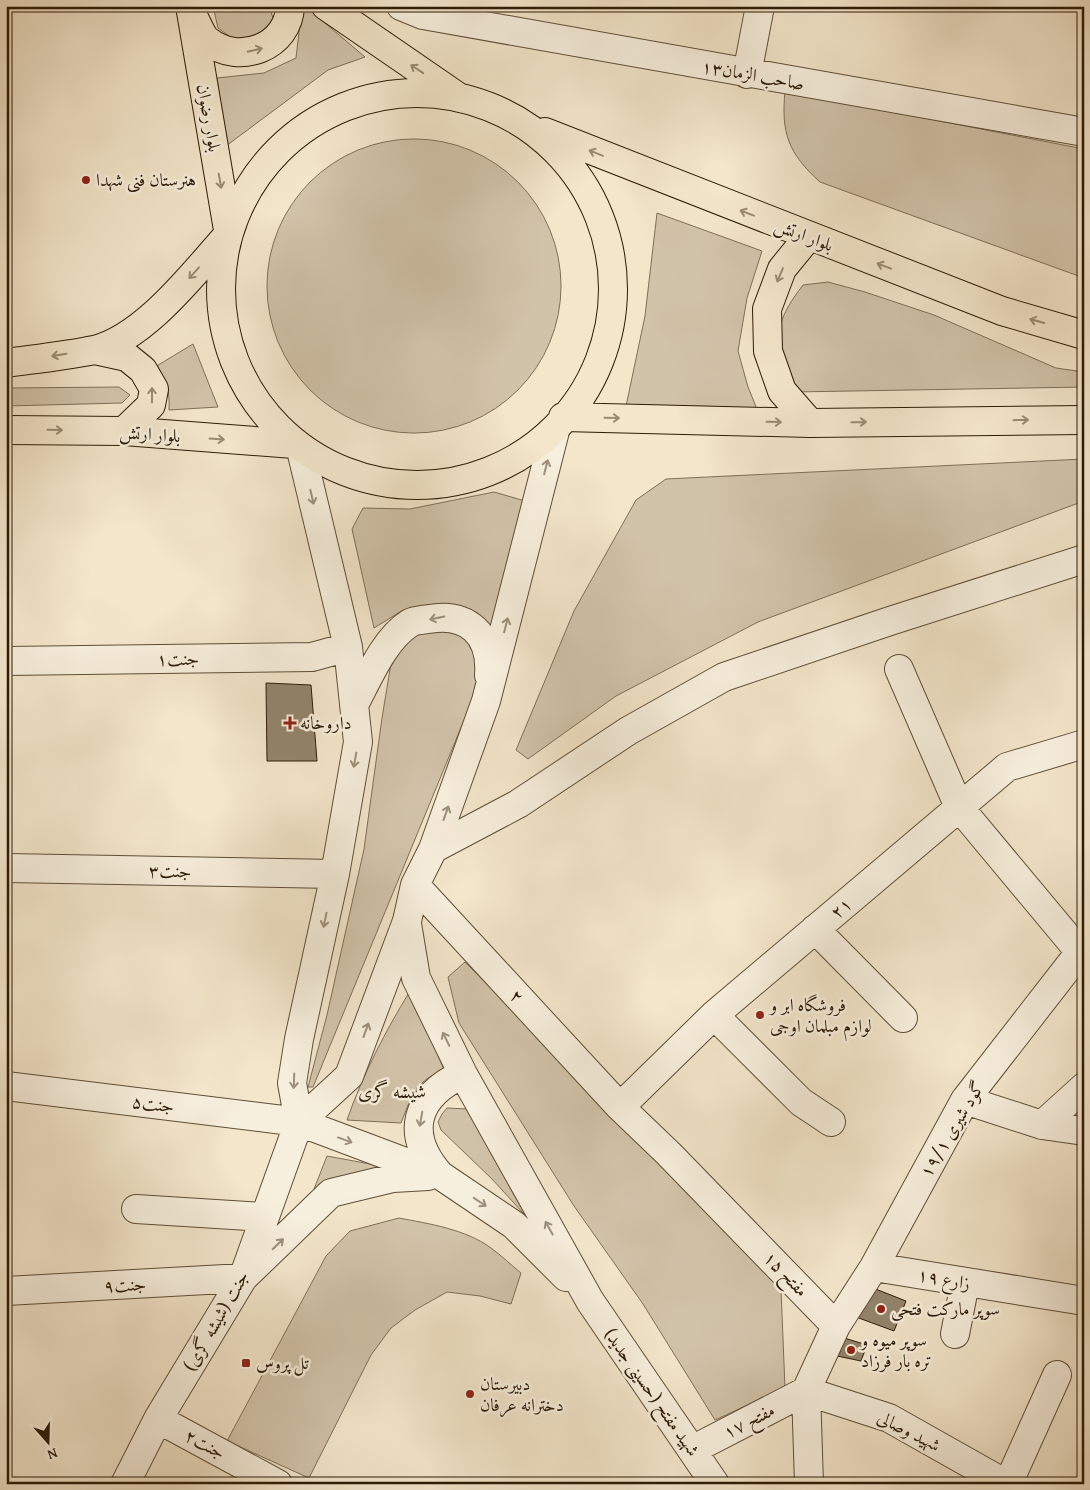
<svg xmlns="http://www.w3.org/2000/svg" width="1090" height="1490" font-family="'Gentium Book Plus',Amiri,serif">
	<rect width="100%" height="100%" fill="#f3e6cb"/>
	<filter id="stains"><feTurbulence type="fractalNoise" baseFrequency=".004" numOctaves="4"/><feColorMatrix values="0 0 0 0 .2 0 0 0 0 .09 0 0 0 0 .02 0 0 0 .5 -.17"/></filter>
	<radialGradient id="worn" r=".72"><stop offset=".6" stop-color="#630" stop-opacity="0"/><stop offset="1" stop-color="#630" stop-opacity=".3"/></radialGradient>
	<path fill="#d1c3aa" stroke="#7e6f58" d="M213,6h56l5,15 -14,19 -20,4 -22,-16z
		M302,6h3l60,51 -37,13 -102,76 -9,-68 47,-5 32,-15z
		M785,91l299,58v129l-264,-96c-32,-29 -39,-49 -35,-91z
		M267 286a147 147 0 1 1 294 0a147 147 0 1 1-294 0Z
		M657,213l105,38 -15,47 -9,53 10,36 11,27 -134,-3 20,-95z
		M828,282l37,10 69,23 122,53 28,4v15l-290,5c-18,-49 -25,-63 9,-107z
		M193,344l25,63 -49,3c1,-19 -2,-28 -14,-43z
		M119,387l11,8 -8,8 -116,3v-18z
		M1084,459v42l-326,121 -142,74 -88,63 -12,-9 58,-139 62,-111 30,-21z
		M494,492l31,9 -33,129 -43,-24 -46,4 -29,18 -22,-99 11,-21 47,1z
		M445,625l23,8 13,19 -7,44 -161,391h-5l19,-72 37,-166 18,-131 11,-67 23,-19z
		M465,962l244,246 72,81 4,99 -70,32 -72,-116 -69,-98 -115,-183 -11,-46z
		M410,991l35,81c-28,4 -35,28 -44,51l-54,-3c16,-46 38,-88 63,-129z
		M447,1108l21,1 77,128 -53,-58 -51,-49 -3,-8 4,-8z
		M327,1156l54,10 -40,12 -27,11z
		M399,1218c31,6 66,11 92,30 11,8 20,17 30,25l-10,31 -31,-8 -33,-4 -32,18 -24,18 -20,27 -62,123 -82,-37 99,-185 24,-25z"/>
	<path fill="#93856c" stroke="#2c1b06" d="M266,683l45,2 6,76h-50z
		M868,1286l38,15 -12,30 -38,-14z
		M841,1337l26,8 -6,16 -24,-5z"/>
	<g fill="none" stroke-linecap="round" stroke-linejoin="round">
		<defs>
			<path id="minor" d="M401,6l22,9 661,117
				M747,74l13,-68
				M6,661l306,-4 36,-10
				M899,669l60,138 125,150
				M354,705c14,-26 30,-66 56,-82 5,-3 13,-3 19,-4 39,-7 63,16 60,56
				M433,849l85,-45 110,-73 96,-54 166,-56 194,-62
				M6,868l329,6
				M415,885l205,222 49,47 167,172 -30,65 3,93
				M407,924l9,54 47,96 127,227 125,183
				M815,929l88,89
				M714,1015l87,87 30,20
				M6,1086l293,36 141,53 74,50 52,52
				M965,1100l77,25 42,6
				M620,1107l94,-92 293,-248 77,-23
				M299,1122l-7,-39 7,-44 36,-165 23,-132 -10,-95 -47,-197
				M1042,1125l42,-38
				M440,1175c-36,-41 -25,-79 23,-101
				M136,1209l129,8
				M874,1267l91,-167 115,-148
				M6,1291l237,-13 88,-85 62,-15 35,-2
				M836,1326l38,-59 210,34
				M955,1334l10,-51
				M158,1419l120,65
				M692,1450l114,-59 83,27 117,66
				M125,1484l33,-65 85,-141 56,-156 50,-46 58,-155 8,-36 18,-36 53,-148 69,-270
				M1008,1484l49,-109"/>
			<path id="major" d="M190,6l38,224
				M326,6l131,90
				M194,18c4,7 8,19 14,23 31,25 81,6 82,-35
				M221 289a196 196 0 1 1 392 0a196 196 0 1 1-392 0Z
				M545,132l457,179 82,24
				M809,236l-27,33 -15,40 1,42 14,40 28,32
				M95,350l32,7 16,13 11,19 -3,16 -27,26
				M6,363c29,-4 59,-7 88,-13 50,-12 99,-76 132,-113
				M563,417l247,6 274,-3
				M6,430l118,1 170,13"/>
		</defs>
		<use href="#minor" stroke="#5e4e37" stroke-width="30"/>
		<use href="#major" stroke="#2c1b06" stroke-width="30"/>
		<use href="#minor" stroke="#f7efdd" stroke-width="28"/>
		<use href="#major" stroke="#f3e6cb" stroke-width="28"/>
	</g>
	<defs><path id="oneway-shaft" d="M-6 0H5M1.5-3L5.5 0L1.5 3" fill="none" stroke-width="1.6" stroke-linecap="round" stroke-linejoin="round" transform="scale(1.25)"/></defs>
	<g stroke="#998b72">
		<use href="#oneway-shaft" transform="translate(255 50) rotate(-14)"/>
		<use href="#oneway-shaft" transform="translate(417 69) rotate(-146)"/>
		<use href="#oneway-shaft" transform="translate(596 153) rotate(-158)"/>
		<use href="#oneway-shaft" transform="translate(220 181) rotate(80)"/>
		<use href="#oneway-shaft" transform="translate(747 213) rotate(-159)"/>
		<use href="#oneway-shaft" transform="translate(884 266) rotate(-159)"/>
		<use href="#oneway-shaft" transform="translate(194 273) rotate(132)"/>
		<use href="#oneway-shaft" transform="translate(780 275) rotate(113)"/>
		<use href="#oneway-shaft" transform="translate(1037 321) rotate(-164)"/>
		<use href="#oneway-shaft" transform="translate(59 355) rotate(171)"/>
		<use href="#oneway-shaft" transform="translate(152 395) rotate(-90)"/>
		<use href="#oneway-shaft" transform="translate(612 418) rotate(1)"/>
		<use href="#oneway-shaft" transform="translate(1021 420) rotate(-1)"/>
		<use href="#oneway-shaft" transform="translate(774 422) rotate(1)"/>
		<use href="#oneway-shaft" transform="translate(859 422) rotate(-1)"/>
		<use href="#oneway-shaft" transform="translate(55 430) rotate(1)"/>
		<use href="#oneway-shaft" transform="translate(217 439) rotate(4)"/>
	</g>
	<g stroke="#9c907c">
		<use href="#oneway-shaft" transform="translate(546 467) rotate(-76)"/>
		<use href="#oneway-shaft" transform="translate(312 497) rotate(77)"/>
		<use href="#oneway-shaft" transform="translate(437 618) rotate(169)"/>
		<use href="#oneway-shaft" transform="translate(506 625) rotate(-76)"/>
		<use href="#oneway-shaft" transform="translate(355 760) rotate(100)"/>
		<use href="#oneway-shaft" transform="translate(446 813) rotate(-70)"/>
		<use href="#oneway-shaft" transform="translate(325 920) rotate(102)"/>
		<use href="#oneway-shaft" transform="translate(366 1030) rotate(-70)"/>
		<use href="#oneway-shaft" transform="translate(446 1039) rotate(-116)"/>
		<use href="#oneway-shaft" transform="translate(294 1081) rotate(92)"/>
		<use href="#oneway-shaft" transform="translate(421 1119) rotate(100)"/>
		<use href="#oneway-shaft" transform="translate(345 1140) rotate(20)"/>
		<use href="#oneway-shaft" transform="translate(480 1202) rotate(34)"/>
		<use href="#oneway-shaft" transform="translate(549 1228) rotate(-119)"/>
		<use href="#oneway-shaft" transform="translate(278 1244) rotate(-44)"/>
	</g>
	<g fill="#8f2418" stroke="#f7efdd" stroke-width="2">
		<circle cx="86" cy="180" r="5"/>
		<path d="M287.5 715.5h5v5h5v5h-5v5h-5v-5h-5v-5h5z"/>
		<circle cx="760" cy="1015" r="5"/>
		<circle cx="881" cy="1309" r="5"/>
		<circle cx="851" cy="1350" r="5"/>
		<rect x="241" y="1358" width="10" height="10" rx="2.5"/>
		<circle cx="470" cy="1394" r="5"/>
	</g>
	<g text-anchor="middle" stroke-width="5" stroke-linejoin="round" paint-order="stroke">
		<g font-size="18" fill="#2c1b06" stroke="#f7efdd">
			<text transform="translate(753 75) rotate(10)" y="6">صاحب الزمان۱۳</text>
			<text transform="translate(209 118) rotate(80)" y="6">بلوار رضوان</text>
			<text transform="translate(804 235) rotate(21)" y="6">بلوار ارتش</text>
			<text transform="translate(150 434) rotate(4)" y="6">بلوار ارتش</text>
			<text transform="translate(178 659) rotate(-1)" y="6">جنت۱</text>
			<text transform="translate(170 871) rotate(1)" y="6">جنت۳</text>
			<text transform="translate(841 908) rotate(-40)" y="6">۲۱</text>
			<text transform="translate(517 996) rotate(47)" y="6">۲</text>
			<text transform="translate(153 1104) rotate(7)" y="6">جنت۵</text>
			<text transform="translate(952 1129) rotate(-59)" y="6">۱۹/۱ گود شیری</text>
			<text transform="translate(786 1274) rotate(46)" y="6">مفتح ۱۵</text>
			<text transform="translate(944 1279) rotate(10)" y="6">۱۹ زارع</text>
			<text transform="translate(125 1285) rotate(-3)" y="6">جنت۹</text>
			<text transform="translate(216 1321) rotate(-60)" y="6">جنت (شیشه گری)</text>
			<text transform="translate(652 1392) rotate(55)" y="6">شهید مفتح (حسینی جدید)</text>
			<text transform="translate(749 1421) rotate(-27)" y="6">مفتح ۱۷</text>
			<text transform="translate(909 1431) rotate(27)" y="6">شهید وصالی</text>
			<text transform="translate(205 1444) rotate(28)" y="6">جنت۲</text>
		</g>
		<g font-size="18" fill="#2c1b06" stroke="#f7efdd" text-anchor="start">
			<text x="96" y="186">هنرستان فنی شهدا</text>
			<text x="300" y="729">داروخانه</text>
			<text x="770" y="1011">فروشگاه ابر و<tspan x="770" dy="21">لوازم مبلمان اوجی</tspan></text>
			<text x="891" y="1315">سوپر مارکت فتحی</text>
			<text x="861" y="1346">سوپر میوه و<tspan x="861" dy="21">تره بار فرزاد</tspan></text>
			<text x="256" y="1369">تل پروس</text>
			<text x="480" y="1390">دبیرستان<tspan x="480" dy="21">دخترانه عرفان</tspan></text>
		</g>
		<g font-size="19" fill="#2c1b06" stroke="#f7efdd">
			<text x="392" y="1098">شیشه گری</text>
		</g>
	</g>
	<rect width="1090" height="1490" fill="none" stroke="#f3e6cb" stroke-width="25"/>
	<rect x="8" y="8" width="1075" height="1475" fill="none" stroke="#2c1b06" stroke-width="2.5"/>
	<rect x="12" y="12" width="1065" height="1465" fill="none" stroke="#2c1b06"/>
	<g transform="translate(48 1442) rotate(160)" stroke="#f7efdd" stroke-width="4" paint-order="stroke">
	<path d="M0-4L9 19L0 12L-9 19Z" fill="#2c1b06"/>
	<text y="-8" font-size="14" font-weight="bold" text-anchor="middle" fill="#2c1b06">N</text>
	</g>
	<rect width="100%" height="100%" filter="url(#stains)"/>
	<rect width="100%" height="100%" fill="url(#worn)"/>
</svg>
